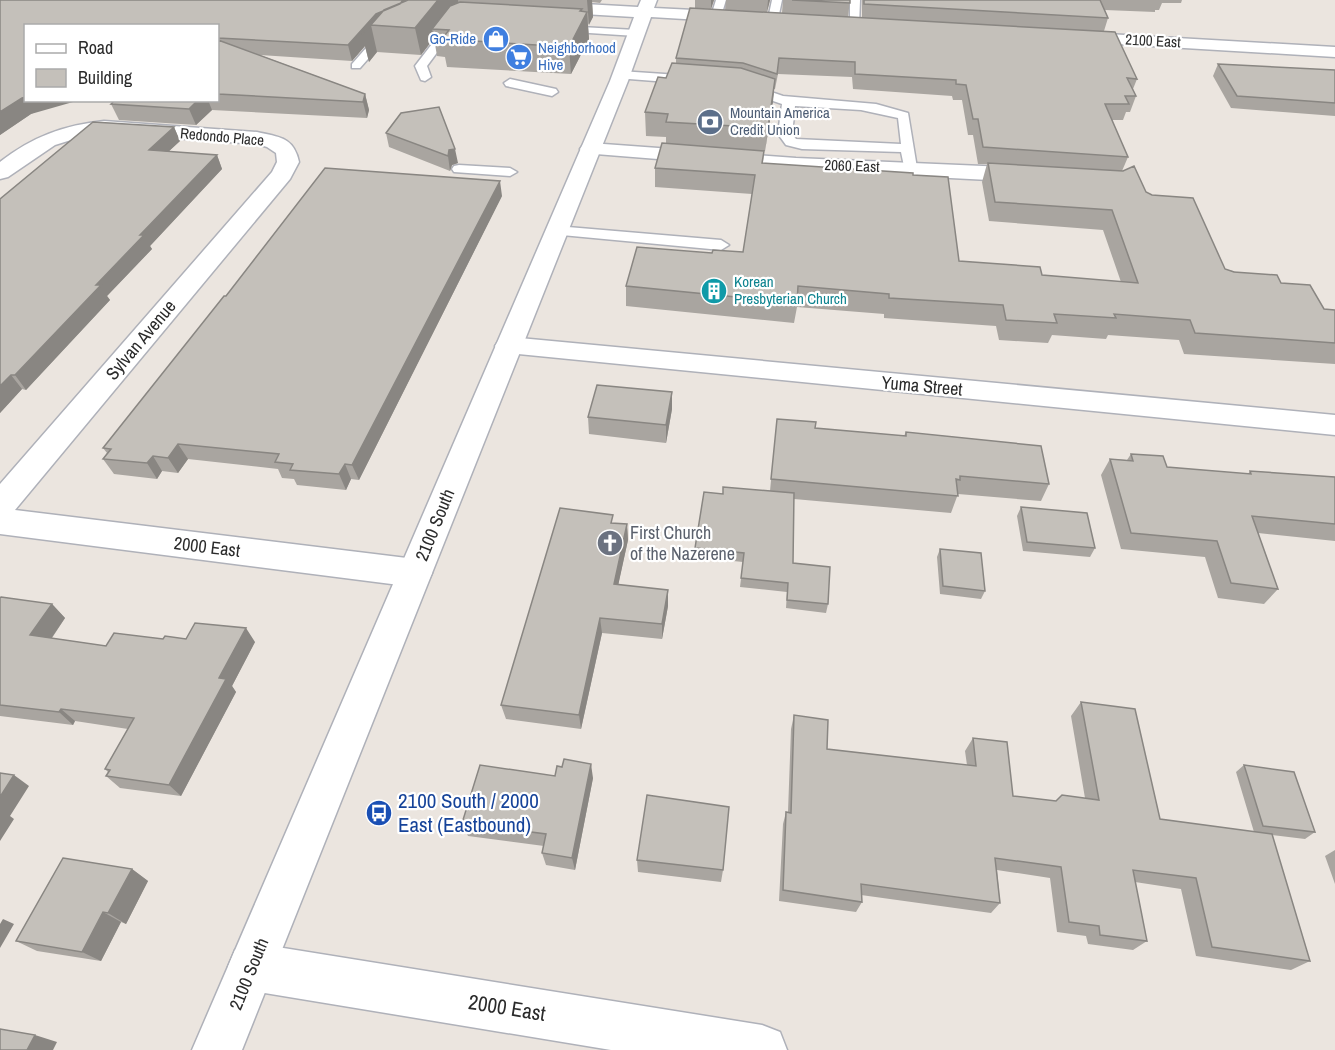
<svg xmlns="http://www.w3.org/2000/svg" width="1335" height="1050" font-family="'Archivo Narrow',sans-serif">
	<rect width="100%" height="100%" fill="#ebe5df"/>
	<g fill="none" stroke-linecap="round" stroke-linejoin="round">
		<defs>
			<path id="lane" d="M422,0h10l-21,26 -22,9 -29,33h-8v-4l29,-33 22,-9z
				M716,0h10l-5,16 -5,3 -5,-3z
				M772,0h10l-4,19 -5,3 -5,-3z
				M850,0h10l-1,26h-8l-1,-2z
				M454,24l5,3 -6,4 -26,35 4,11 -6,4 -4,-1 -6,-14 30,-39z
				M562,26l74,4 5,3 -5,3 -78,-5 -1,-2z
				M620,71l74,5 6,4 -6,4 -78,-6 -2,-3z
				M510,79l46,10 2,3 -6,4 -46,-10 -2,-3z
				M748,84l35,12 93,8 32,9 9,55 -2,3h-10l-4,-19 -99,-3 -16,-4 -8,-11 4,-30 -38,-13v-6zM795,106l66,4 37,8 3,26 -105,-5 -4,-5z
				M459,165l51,3 7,4 -7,4 -56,-4 -2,-3 2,-3z
				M556,226l165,14 8,5 -8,5 -170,-16 -3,-3 3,-3z"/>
			<path id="street" d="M104,121l153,11c22,5 37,5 42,30l-9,17 -275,331 400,49 12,4 5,10 -5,10 -12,4 -415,-53v-50l272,-312 5,-10 -1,-9 -9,-6 -10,-3 -153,-11 -17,2 -32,10 -47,32 -8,2v-17c32,-25 64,-37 104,-41z
				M590,143l206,15 232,10 8,2 3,5 -3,5 -8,2 -232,-12 -213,-17 -3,-4 3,-4z
				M509,337l826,78v20l-836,-83 -4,-6 4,-6z
				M252,943l510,82 18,7 7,18h-176l-359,-59 -17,-7 -7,-17 7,-17z"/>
			<path id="secondary" d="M641,0h16l-3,8 80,4 8,5 -8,5 -83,-5 -23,64 -386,969h-50l418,-969 24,-64 -85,-5 -8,-5 8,-5 89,5z
				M1073,32l262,15v10l-268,-16 -3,-4 3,-4z"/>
		</defs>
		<use href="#lane" stroke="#afb1b9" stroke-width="3"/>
		<use href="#street" stroke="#afb1b9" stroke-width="3"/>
		<use href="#secondary" stroke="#afb1b9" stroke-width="3"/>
		<use href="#lane" fill="#fff" fill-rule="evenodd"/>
		<use href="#street" fill="#fff" fill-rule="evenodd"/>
		<use href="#secondary" fill="#fff" fill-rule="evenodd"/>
	</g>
	<path fill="#a9a5a0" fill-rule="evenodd" d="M0,0h602l-2,3 -8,-1 1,15 -5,8 1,14 -18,35 -124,-7 -2,-10 -8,-1 -3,-18 -13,17 -44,-3 -8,10 -4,-16 -13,15 -92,-6 105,39 4,16 -2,8 -155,-8 -16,15 -77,-5 -8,-16 4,-4h103v-74l-187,88 -31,21z
		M695,0h19l-3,9 -16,-1z
		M726,0h44l-3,12 15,1 1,-13h67l-2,17h14v-17h320l-1,3h-19l-3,7h-4v2l-50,-2 3,8 -4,13 33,48 -4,10 3,7 -6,16h-4l-3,8h-11l16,37 -6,14 24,21 79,77 56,14 43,26 11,1v54l-151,-10 -5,-14 -71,-5 -2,4 -54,-4 -4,8 -49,-3 -3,-14 -112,-8v-4l-87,-7 -3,16 -168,-17v-20l86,-33 31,-1 9,-58 -97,-7v-19l11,-25v-6l-20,-1 -1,-24 31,-49v-5l49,-48zM778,74l74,3 1,12 99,7 1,4h9l6,35h5l5,29h9l-5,18 7,39 114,9 18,52 -79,-7 -83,-14 -46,-86 -150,-12 1,-12h1l9,-62h1z
		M1218,64l117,6v46l-104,-8 -18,-32z
		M401,113l57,50 -6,2 -2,6 -61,-24 -3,-14z
		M174,127l6,14 -12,11 49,3 5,14 -72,77 2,3 -45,47 3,4 -84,90 -4,-1 -22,24v-214z
		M502,196l-143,284 -8,-1 -5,11 -49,-5 -3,-6 -12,-1 -4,-9 -90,-10 -10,14 -16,-2 -5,8 -43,-5 -11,-15 4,-6 -4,-5 123,-152z
		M672,392v17l-6,34 -77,-9 -1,-17z
		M777,419l38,9 89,8 2,-4 143,52 -8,17 -83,-7 -7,19 -157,-14 -1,64 35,41 -2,9 -40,-5 1,-16 -47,-5 3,-25 -48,-5v-9l28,-54 47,-3z
		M1131,454l36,13 81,7 2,-3 85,6v64l-77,-8 20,56 -14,15 -46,-6 -13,-41 -84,-8 -20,-74 9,-16 17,1z
		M1021,507l74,41 -5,9 -67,-6 -6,-35z
		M614,523l13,1 1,16 -10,45 50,5v16l-6,33 -60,-6 -21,96 -75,-10 -5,-14z
		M940,549l45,42 -4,8 -41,-5 -3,-37z
		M0,598l52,6 13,14 -13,20 54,8 57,-7h23l69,3 -23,44 4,6 -55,104 -61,-8 -14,-12 2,-4 -3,-3 23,-40 -53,-8 -2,4 -73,-9z
		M1081,702l79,117 94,13 -18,-60 8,-7 71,67 -10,7 -33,-4 38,126 -19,9 -95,-14 -15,-67 -46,-7 12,59 -14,9 -45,-6 -2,-8 -29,-4 -7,-54 -53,-8 3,33 -9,10 -130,-18 1,7 -6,10 -77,-11 4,-77 3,-12h2l3,-83 3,-14 33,34 140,16 -2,-14 8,-13 40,58 43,5 29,-3 -14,-82z
		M555,776l38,2 -18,92 -29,-5 -4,-12 2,-7 -76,-10 -6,-13z
		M1335,850v34l-10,-28z
		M637,860l86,10 -2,12 -83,-10z
		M132,869l16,12 -22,43 -5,-2 -20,39 -64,-10 -21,-10z"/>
	<path fill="#898682" d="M403,0h17l-49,25 6,27 -8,10 -4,-16 -13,15 -4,-16 28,-31z
		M438,0h20l3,18 -29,11 2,9 -13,17 -6,-27z
		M587,0h5l1,17 -4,8z
		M711,0h3l-3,9z
		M768,0h2l-3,12z
		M582,9v12l5,-9 2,27 -18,35 -2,-27z
		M775,79l-2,23 -8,49 3,-23z
		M365,94l4,16 -2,8 -4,-16z
		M26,97v3h54l-49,14 -31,21v-23l22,-14z
		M198,100h10l4,10 -16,15 -7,-16z
		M174,127l6,14 -25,23 -6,-14z
		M455,149l3,14 -6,2 -2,6 -2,-15 1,-6z
		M217,155l5,14 -72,77 2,3 -45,47 3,4 -84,90 -11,-15 125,-140z
		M500,181l2,15 -143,284 -7,-15z
		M11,375l11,14 -22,24v-27z
		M672,392v17l-6,34v-18z
		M178,444l10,15 -10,14 -10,-15z
		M153,456l9,15 -5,8 -10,-16z
		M345,464l6,15 -5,11 -7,-16z
		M627,524l1,16 -13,60 -1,-16z
		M668,590v16l-6,33v-15z
		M52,604l13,14 -21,31 -14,-14z
		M600,618l2,15 -21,96 -2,-14z
		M246,628l9,14 -23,44 4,6 -55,104 -12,-11 50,-107z
		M61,709l14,12 -2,4 -14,-13z
		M591,764l2,14 -18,92 -3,-12z
		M14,775l15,11 -19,30 4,3 -14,22v-44z
		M132,869l16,12 -22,43 -18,-11z
		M103,912l18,10 -20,39 -19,-9z
		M3,919l11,5 -14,24v-24z
		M35,1035l22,7 -4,8h-26z"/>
	<path fill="#c4c0ba" stroke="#898682" stroke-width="1.5" d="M0,0h403l-3,4 -24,10 -28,31 -130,-7v-12h-192v71l-4,1 -22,14z
		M408,0h30l-23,28 -44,-3 -9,10 22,-25z
		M792,0h58v3z
		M864,0h236l8,18 -244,-14z
		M460,2l122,7 -2,2 7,1 -18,35 -127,-8 7,-9 -17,-1 18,-23z
		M690,8l425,24 22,47 -10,-1 9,18h-11l4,8h-24l23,53 -145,-10 -5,-28h-5l-7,-34 -10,-1v-4l-101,-6v-12l-76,-4 -2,16 -34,-11 -67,-5z
		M218,40l147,54 -2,8 -145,-8z
		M672,63l69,5 34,11 -7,49 -102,-6 2,-8 -23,-2 13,-35 8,1z
		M1218,64l117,6v33l-98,-7z
		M115,100h83l-9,9 -78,-5z
		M439,107l16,42 -6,1 -1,6 -62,-23 15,-20z
		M93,122l81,5 -25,23 68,5 -77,80h4l-48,50h5l-86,90h-4l-11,11v-187z
		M662,143l102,8 -2,12 151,10v2l35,2 11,84 81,6 2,8 96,8 -26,-73 -117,-8 -7,-39 135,8 11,-5 12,26 6,3 41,3 32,71 9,3 43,3 4,8 29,2 14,24 11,1v33l-140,-10 -5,-13 -76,-6 2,4 -62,-4 3,9 -51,-3 -3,-15 -114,-7v-4l-91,-8 -1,17 -171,-17 11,-39 75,6 1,-3 30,2 12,-77 -100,-7z
		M325,168l175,13 -148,284 -7,-1 -6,10 -49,-4 3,-6 -18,-2 4,-8 -101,-10 -10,14 -15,-2 -6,7 -44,-4 8,-10 -8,-1 121,-152h2z
		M597,385l75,7 -6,33 -78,-8z
		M777,419l39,3 -1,6 91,8v-4l135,14 8,38 -89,-8v4l-4,-1 2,17 -187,-17z
		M1131,454l32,2 4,11 84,7 -1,-3 85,6v47l-83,-8 26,73 -47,-6 -14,-42 -86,-8 -21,-74 23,2z
		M723,487l71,6 -1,70 37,4 -2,37 -41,-4 1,-17 -47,-5 3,-25 -49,-5 9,-56 19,2z
		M1021,507l66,6 8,35 -68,-6z
		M560,508l53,7 -2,8 16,1 -13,60 54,6 -6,34 -62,-6 -21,97 -78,-10z
		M940,549l41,4 4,38 -42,-5z
		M1,597l51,7 -22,31 76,11 8,-13 49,6 2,-3 21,3 9,-16 51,5 -27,50 7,1 -57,106 -63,-9 4,-6 -5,-1 29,-51 -73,-9 -2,3 -59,-7v-107z
		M1081,702l54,7 25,110 112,15 38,127 -98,-14 -16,-69 -63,-8 14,71 -47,-6 -1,-9 -30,-4 -8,-55 -66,-9 5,45 -139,-19 1,18 -79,-12 3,-78 5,1 3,-98 34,5 -1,29 149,17 -3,-28 34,4 6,54 43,5 6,-6 37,5z
		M564,759l27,5 -19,94 -30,-5 4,-19 -84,-11 18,-58 75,11 2,-10 5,1z
		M1244,765l50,7 21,60 -52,-6z
		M0,773l14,2 -14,22z
		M647,795l82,12 -6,63 -86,-10z
		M63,858l69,11 -24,44 -5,-1 -21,40 -66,-11z
		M0,1029l35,6 -8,15h-27z"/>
	<defs>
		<symbol id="shop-disc" viewBox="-11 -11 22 22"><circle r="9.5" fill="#3f7fe0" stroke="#fff"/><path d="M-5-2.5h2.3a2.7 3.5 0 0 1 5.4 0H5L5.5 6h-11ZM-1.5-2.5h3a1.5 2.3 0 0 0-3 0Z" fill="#fff"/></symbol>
		<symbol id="supermarket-disc" viewBox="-11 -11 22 22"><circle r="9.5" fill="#3f7fe0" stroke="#fff"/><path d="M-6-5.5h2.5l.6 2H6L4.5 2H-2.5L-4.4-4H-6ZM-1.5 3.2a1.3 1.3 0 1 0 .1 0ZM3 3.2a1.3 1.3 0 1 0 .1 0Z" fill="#fff"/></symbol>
		<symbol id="bank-disc" viewBox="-11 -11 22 22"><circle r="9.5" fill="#5c6f8a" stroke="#fff"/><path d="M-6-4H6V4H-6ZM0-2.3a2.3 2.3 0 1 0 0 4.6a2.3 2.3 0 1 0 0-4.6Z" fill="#fff"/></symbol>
		<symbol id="building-disc" viewBox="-11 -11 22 22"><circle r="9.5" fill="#0f9aa8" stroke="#fff"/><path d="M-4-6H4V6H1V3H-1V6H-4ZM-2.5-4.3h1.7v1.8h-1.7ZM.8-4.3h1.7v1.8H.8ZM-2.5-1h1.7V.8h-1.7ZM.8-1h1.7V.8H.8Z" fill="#fff"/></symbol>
		<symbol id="church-disc" viewBox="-11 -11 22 22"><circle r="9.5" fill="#6b7280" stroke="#fff"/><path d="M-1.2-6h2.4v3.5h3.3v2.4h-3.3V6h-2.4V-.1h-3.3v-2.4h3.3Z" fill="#fff"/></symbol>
		<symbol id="bus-disc" viewBox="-11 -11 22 22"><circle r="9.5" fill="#1a4fb4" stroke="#fff"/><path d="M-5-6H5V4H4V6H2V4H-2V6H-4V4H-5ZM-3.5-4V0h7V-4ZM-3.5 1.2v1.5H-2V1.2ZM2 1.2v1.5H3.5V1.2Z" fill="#fff"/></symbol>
	</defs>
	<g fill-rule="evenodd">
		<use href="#shop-disc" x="481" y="24" width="30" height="30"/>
		<use href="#supermarket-disc" x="504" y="42" width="30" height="30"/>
		<use href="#bank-disc" x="695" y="107" width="30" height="30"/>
		<use href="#building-disc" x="699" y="276" width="30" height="30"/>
		<use href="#church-disc" x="595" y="528" width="30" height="30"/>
		<use href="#bus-disc" x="364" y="798" width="30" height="30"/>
	</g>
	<g text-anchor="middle" stroke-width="4.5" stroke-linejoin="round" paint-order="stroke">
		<g font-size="15" fill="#366cbe" stroke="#fff" text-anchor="end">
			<text x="476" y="44">Go-Ride</text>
			<text x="538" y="53" text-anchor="start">Neighborhood<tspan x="538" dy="17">Hive</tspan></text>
		</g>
		<g font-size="15" fill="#2b2b2b" stroke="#fff">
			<text transform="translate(1153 41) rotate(3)" y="5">2100 East</text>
			<text transform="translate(222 137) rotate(5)" y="5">Redondo Place</text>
			<text transform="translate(852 166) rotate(2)" y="5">2060 East</text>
		</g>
		<g font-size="15" fill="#4e5e75" stroke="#fff" text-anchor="start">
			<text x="730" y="118">Mountain America<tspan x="730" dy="17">Credit Union</tspan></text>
		</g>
		<g font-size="15" fill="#0d838f" stroke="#fff" text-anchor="start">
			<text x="734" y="287">Korean<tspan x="734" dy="17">Presbyterian Church</tspan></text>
		</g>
		<g font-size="18" fill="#2b2b2b" stroke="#fff">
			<text transform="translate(141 340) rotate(-50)" y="6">Sylvan Avenue</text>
			<text transform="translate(922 386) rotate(5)" y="6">Yuma Street</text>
			<text transform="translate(435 525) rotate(-68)" y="6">2100 South</text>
			<text transform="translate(207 547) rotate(7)" y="6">2000 East</text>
			<text transform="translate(249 974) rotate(-68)" y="6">2100 South</text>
		</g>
		<g font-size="18" fill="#5b616d" stroke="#fff" text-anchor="start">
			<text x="630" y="539">First Church<tspan x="630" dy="21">of the Nazerene</tspan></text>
		</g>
		<g font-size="21" fill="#164399" stroke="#fff" text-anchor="start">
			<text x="398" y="808">2100 South / 2000<tspan x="398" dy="24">East (Eastbound)</tspan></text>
		</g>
		<g font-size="21" fill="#2b2b2b" stroke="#fff">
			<text transform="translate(507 1008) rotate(9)" y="7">2000 East</text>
		</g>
	</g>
	<rect x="24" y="24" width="195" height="78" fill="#ffffff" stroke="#aaaaaa" stroke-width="1.5"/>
	<rect x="36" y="44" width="30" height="9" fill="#ffffff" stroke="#aaaaaa" stroke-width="1.5"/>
	<text x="78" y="54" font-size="18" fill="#2b2b2b">Road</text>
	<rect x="36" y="69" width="30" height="18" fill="#c4c0ba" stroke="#aaaaaa" stroke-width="1.5"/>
	<text x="78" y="84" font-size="18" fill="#2b2b2b">Building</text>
</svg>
